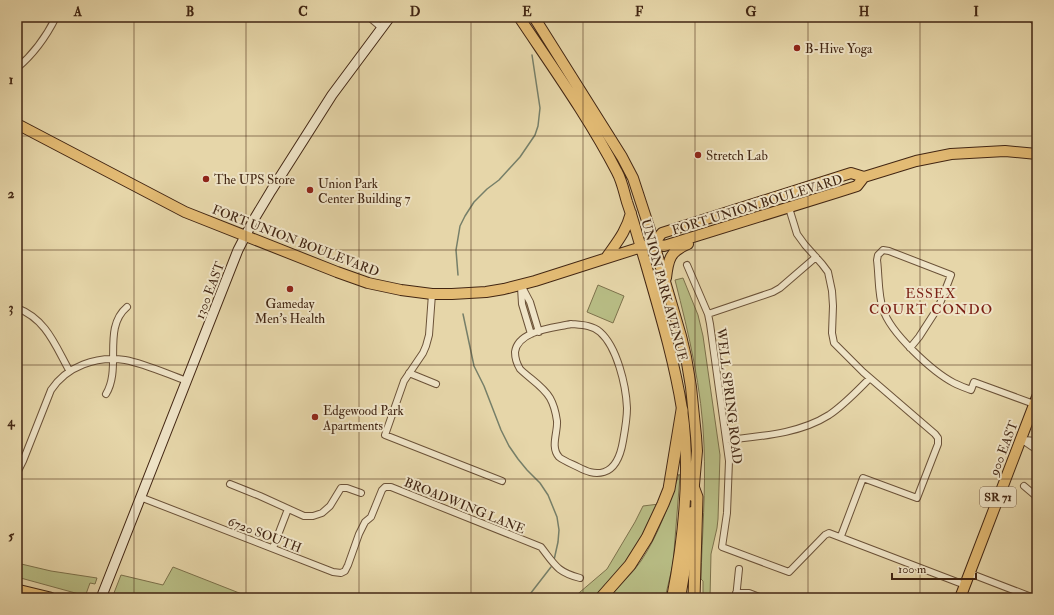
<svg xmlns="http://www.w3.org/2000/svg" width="1054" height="615" font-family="'IM FELL Double Pica',serif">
	<rect width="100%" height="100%" fill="#e6d6a9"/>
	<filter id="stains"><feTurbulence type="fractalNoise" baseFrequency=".005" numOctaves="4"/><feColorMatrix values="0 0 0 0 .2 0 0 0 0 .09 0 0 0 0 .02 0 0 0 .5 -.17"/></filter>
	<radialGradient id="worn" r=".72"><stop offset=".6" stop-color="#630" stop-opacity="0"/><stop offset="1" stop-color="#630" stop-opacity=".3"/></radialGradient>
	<path fill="#b8bd85" stroke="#7d724c" d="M683,278l15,37 5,21 17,119 -2,64 -1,9 -6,26 -1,44h-7v-17l-2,-2c1,-44 5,-89 3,-134 -2,-56 -15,-110 -29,-165z
		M598,285l26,11 -11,27 -26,-11z
		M679,474l1,2 -7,88 -8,34h-57c11,-12 24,-24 33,-37 18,-27 28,-57 38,-87z
		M659,504l-17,37 -19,27 -27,30h-23l34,-29 28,-47 8,-16z
		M17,563l34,8 46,7 -2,6 -5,-1 -4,11h-7l-62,-17z
		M173,567l79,31h-140l9,-23 42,10z"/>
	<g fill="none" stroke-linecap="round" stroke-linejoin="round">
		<path stroke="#767f69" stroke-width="1.5" d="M458,275l-2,-25 4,-24 5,-10 9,-14 13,-13 12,-9 21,-23 15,-22 3,-9 2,-18 -8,-53
			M463,314l11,52 10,20 17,44 8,16 9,13 9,11 13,13 8,12 9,22 2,13 -1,12 -4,18
			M527,598l24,-31"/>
		<defs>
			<path id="street" d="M369,17l13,11
				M1030,17l7,6
				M17,68c18,-15 29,-31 39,-51
				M789,208l8,26 8,11 17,19 6,8 4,19 1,15 -1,27 2,10 29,29 72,62 3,4v6l-21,54 -54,-20 -22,58
				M687,265l21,49 2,10 19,137 -2,52 -5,34 67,25 36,-37 4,-2 136,52
				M521,285l9,17 9,30
				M521,287l1,17 9,30
				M432,294l-3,41 -3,11 -3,7 -19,28 -19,54 117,46
				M17,308c29,11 38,37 52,62
				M708,314l65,-22 7,-4 36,-31
				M571,324c10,1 21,1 29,8 17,15 26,53 27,76 0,11 -2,22 -4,33 -2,12 -6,27 -19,31 -10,3 -18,-1 -26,-5 -6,-3 -14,-6 -19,-10 -9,-10 -1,-25 -2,-36 -1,-7 -3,-16 -7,-23 -7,-12 -20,-19 -30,-29 -3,-5 -5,-12 -5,-17 3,-22 39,-24 56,-28z
				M910,348l9,-11 20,-31 12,-31 -62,-24 -6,-1 -5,5 -1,5c2,15 1,35 6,49 7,24 50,63 71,74 6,3 12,5 17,7l3,-8 60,22
				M409,373l27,11
				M106,394c16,-26 -4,-66 21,-87
				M1021,439l16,11
				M727,440c34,-4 72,-6 102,-25 15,-10 28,-24 41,-37
				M1023,440l14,1
				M17,473l6,-12 28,-71c16,-24 45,-34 74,-30 21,4 42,14 62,21
				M230,484l30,12 44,20h9l9,-3 8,-7 11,-18h6l14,5
				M1024,486l13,11
				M140,497l193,75 8,1 4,-2 3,-6 11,-31 6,-12 6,-5 11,-27 3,-3h6l150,60c14,18 16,25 39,31
				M273,548l15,-39
				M969,573l65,25
				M736,593h13l13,5
				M736,598l3,-29"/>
			<path id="secondary" d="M101,598l137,-348 15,-29 18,-30 61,-96 58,-78"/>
			<path id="primary" d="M519,17c34,51 70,101 98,155 5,9 7,20 10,30 7,20 12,40 18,59 14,49 29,98 37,148 9,62 2,128 -10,189
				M534,17l88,140 11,21 16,49 32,109 5,21 5,30 5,49 1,15 -4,45
				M17,124l168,88 152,60 31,11 33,7 31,4h20l34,-2 18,-3 31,-8 119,-38 10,3 171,-53 22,-7 7,-9
				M654,243l8,-10 189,-60 13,4 52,-16 35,-7 54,-3 32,3
				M606,258c11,-16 20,-26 25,-45
				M666,278c2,-18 4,-27 22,-34
				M680,598l6,-35 6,-51
				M960,598l77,-201"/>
			<path id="highway" d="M694,489l3,8 -3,101
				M17,590l33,8
				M601,598l29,-33 17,-27 16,-34 6,-15 13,-79"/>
		</defs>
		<use href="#street" stroke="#6b5238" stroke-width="8"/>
		<use href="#secondary" stroke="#422613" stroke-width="11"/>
		<use href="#primary" stroke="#422613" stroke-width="12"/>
		<use href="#highway" stroke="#422613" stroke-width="13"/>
		<use href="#street" stroke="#efe4c7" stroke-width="6"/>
		<use href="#secondary" stroke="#efe4c7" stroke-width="9"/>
		<use href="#primary" stroke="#e3bb74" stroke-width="10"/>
		<use href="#highway" stroke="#e3bb74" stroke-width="11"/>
	</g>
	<path fill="none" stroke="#422613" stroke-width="1" stroke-opacity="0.55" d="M134,17v581M246,17v581M359,17v581M471,17v581M583,17v581M695,17v581M808,17v581M920,17v581M17,136h1020M17,250h1020M17,365h1020M17,479h1020"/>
	<g fill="#8f2418" stroke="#efe4c7" stroke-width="1.5">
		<circle cx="797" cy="48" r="4"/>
		<circle cx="698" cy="155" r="4"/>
		<circle cx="206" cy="179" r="4"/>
		<circle cx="310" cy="190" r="4"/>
		<circle cx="290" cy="289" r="4"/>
		<circle cx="315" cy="417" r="4"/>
	</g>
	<g text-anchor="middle" stroke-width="4" stroke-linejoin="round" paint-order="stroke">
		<rect fill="#efe4c7" stroke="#765f49" stroke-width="1" x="980" y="487" width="36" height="20" rx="3"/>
		<g font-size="12" font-weight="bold" fill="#422613">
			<text x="998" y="501">SR 71</text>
		</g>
		<g font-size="13" fill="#422613" stroke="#efe4c7" text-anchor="start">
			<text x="805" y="53">B-Hive Yoga</text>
			<text x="706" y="160">Stretch Lab</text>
			<text x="214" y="184">The UPS Store</text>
			<text x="318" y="188">Union Park<tspan x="318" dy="15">Center Building 7</tspan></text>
			<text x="290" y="308" text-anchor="middle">Gameday<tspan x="290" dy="15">Men's Health</tspan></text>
			<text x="323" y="415">Edgewood Park<tspan x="323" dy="15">Apartments</tspan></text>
		</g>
		<g font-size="13" fill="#422613" stroke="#efe4c7">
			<text transform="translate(757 204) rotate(-17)" y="5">FORT UNION BOULEVARD</text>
			<text transform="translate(296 240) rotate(21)" y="5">FORT UNION BOULEVARD</text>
			<text transform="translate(209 290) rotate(-69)" y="5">1300 EAST</text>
			<text transform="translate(665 290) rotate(75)" y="5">UNION PARK AVENUE</text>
			<text transform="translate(730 396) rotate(83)" y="5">WELL SPRING ROAD</text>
			<text transform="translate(1003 448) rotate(-69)" y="5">900 EAST</text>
			<text transform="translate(465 505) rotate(22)" y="5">BROADWING LANE</text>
			<text transform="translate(265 534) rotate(21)" y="5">6720 SOUTH</text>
		</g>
		<g font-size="14" letter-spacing="1" fill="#7a1f14" stroke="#efe4c7">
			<text x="931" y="298">ESSEX<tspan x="931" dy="16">COURT CONDO</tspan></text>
		</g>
	</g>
	<rect width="1054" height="615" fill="none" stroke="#e6d6a9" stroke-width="44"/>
	<path d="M892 573v6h84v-6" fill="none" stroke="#422613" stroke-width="2"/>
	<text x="898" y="573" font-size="12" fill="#422613" stroke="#efe4c7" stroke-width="3" paint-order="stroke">100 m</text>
	<rect x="22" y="22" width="1010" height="571" fill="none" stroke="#422613" stroke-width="1.5"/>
	<g font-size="13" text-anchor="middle" font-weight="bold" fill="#422613">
		<text x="78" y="16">A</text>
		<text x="190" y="16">B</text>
		<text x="303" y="16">C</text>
		<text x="415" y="16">D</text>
		<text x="527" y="16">E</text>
		<text x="639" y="16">F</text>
		<text x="751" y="16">G</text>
		<text x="864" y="16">H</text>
		<text x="976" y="16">I</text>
		<text x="11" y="84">1</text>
		<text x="11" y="198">2</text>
		<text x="11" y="312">3</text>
		<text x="11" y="426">4</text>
		<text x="11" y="540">5</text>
	</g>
	<rect width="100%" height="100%" filter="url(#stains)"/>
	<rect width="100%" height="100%" fill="url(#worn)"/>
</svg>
